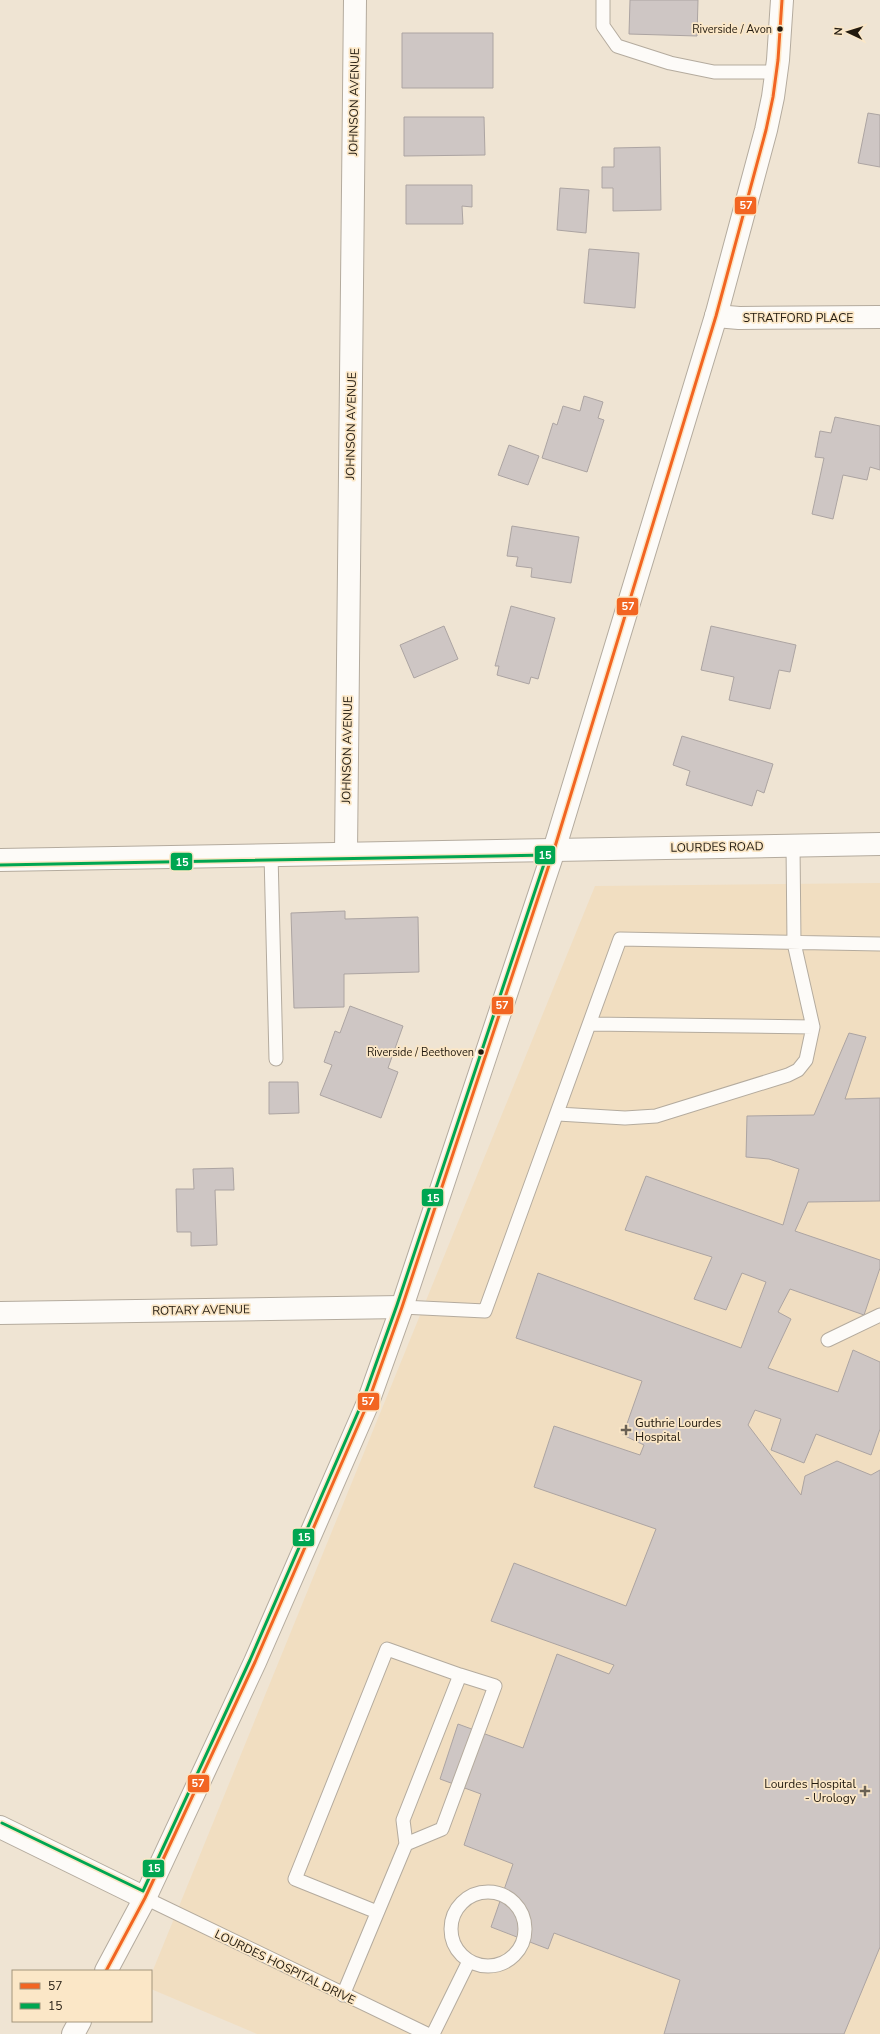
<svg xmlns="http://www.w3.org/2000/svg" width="880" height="2034" font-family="'Nunito Sans',sans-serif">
	<rect width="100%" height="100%" fill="#efe4d3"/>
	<path fill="#f1dec1" d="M880,883v1151h-623l-106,-45v-14l444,-1089z"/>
	<path fill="#cec6c4" stroke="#aca4a2" d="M630,0h68l-1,36 -68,-2z
		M402,33h91v55h-91z
		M868,113l12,2v52l-22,-4z
		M404,117h80l1,38 -81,1z
		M660,147l1,63 -48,1v-23h-11v-21h12v-19z
		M406,185h66v22l-10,-1 1,18h-57z
		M560,188l29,2 -3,43 -29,-3z
		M589,249l50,4 -4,55 -51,-5z
		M584,396l19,6 -5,16 6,2 -17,52 -45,-14 11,-35 4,2 6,-19 17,5z
		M835,417l45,9v44l-10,-3 -3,13 -24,-5 -10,44 -21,-5 12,-56 -9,-1 5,-26 11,2z
		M509,445l30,11 -11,29 -30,-10z
		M512,526l67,11 -8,46 -40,-6 1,-9 -16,-2 2,-9 -11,-1z
		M511,606l44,12 -17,61 -7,-2 -2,7 -32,-9 2,-9h-4z
		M444,626l14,33 -44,19 -14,-33z
		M711,626l85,19 -6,27 -11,-2 -9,39 -41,-9 5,-23 -33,-7z
		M682,736l91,28 -9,29 -7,-3 -5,16 -66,-21 4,-14 -17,-6z
		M345,911v8l73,-2 1,55 -75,2v33l-50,1 -3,-95z
		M350,1006l53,20 -15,42 10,4 -17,46 -61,-23 12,-30 -8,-3 11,-31 5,2z
		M849,1033l17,4 -21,62 35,-1v103l-72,1 -13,29 85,29v8l-16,47 -74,-26 -12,23 13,7 -23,49 70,24 15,-42 27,12v67l-9,26 -55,-21 -12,29 -33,-13 10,-31 -26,-9 -7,15 53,70 4,-19 32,-15 34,14 9,-5v477l-36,87h-180l16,-54 -126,-47 -6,16 -57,-22 22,-63 -49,-19 17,-51 -41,-15 18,-55 65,24 34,-94 52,20 5,-9 -123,-44 23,-58 112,43 30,-77 -122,-42 20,-61 86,29 4,-10 -21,-10 19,-54 -126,-43 22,-65 203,75 25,-66 -24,-9 -16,37 -32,-11 18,-42 -87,-27 21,-54 137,49 16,-56 -30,-10 -23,-2 1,-41 67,-1z
		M269,1082h29l1,31 -30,1z
		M233,1168l1,22h-19l2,55 -26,1v-14h-14l-1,-43h18l-1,-20z"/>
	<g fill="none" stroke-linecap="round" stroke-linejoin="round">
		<defs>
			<path id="service" d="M603,0v26l14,20 53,17 44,9h62
				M271,854l5,205
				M590,1024l223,3
				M558,1114l67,4 31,-2 132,-41 10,-5 8,-10 7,-33 -19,-84 -1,-98
				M402,1307l83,4 135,-372 260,5
				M828,1340l52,-25
				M406,1844l36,-15 53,-143 -35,-11
				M451 1929a37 37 0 1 1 74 0a37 37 0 1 1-74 0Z
				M145,1898l282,136
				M343,1995l63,-151 -3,-24 57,-145 -73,-26 -92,230 82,33
				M433,2034l36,-73"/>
			<path id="minor" d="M716,316l23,2 141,-1
				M554,850l326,-6
				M346,852l9,-852
				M0,1313l402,-6
				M0,1827l145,71"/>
			<path id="tertiary" d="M0,860l554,-10"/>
			<path id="primary" d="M106,1971l39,-73 110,-236 112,-257 35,-98 152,-457 162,-534 50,-186 7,-33 5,-37 4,-60
				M73,2034l7,-13"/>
		</defs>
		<use href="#service" stroke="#b4ab9e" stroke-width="15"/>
		<use href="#minor" stroke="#b4ab9e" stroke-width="24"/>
		<use href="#tertiary" stroke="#b4ab9e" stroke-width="24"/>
		<use href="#primary" stroke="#b4ab9e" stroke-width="24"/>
		<use href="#service" stroke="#fdfbf8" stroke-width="13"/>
		<use href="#minor" stroke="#fdfbf8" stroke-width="22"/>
		<use href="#tertiary" stroke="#fdfbf8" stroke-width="22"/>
		<use href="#primary" stroke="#fdfbf8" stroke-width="22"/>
		<defs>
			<path id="bus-1" d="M106,1971l39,-73 110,-236 112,-257 35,-98 152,-457 162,-534 50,-186 7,-33 5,-37 4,-60"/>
			<path id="bus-2" d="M0,865l547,-10 -150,450 -35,98 -112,257 -107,231 -141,-68"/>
		</defs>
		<use href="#bus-1" stroke="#fbe7c7" stroke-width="6"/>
		<use href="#bus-2" stroke="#fbe7c7" stroke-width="6"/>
		<use href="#bus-1" stroke="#f26522" stroke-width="3"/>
		<use href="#bus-2" stroke="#00a651" stroke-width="3"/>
	</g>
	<g fill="#221a0f" stroke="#fbe7c7" stroke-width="1.5">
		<circle cx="780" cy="29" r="3.5"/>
		<circle cx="481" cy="1052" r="3.5"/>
	</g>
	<g fill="#6a6154" stroke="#fbe7c7" stroke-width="1.5">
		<path d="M624 1424h4v4h4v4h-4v4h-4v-4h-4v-4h4z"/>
		<path d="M863 1785h4v4h4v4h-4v4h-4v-4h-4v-4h4z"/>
	</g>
	<g text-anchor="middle" stroke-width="3.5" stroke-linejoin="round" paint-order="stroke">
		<g font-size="11" fill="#221a0f" stroke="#fbe7c7" text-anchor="end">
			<text x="772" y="33">Riverside / Avon</text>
			<text x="474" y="1056">Riverside / Beethoven</text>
		</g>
		<g font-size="12" fill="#221a0f" stroke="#fbe7c7">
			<text transform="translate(354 102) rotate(-89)" y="4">JOHNSON AVENUE</text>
			<text x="798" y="322">STRATFORD PLACE</text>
			<text transform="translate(351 426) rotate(-89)" y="4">JOHNSON AVENUE</text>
			<text transform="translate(347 750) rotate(-89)" y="4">JOHNSON AVENUE</text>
			<text transform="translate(717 847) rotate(-1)" y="4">LOURDES ROAD</text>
			<text transform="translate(201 1310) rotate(-1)" y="4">ROTARY AVENUE</text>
			<text transform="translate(285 1967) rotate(26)" y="4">LOURDES HOSPITAL DRIVE</text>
		</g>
		<g font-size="12" fill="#221a0f" stroke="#fbe7c7" text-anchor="start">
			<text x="635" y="1427">Guthrie Lourdes<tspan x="635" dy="14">Hospital</tspan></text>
			<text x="856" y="1788" text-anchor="end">Lourdes Hospital<tspan x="856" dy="14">- Urology</tspan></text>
		</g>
	</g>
	<g stroke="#fbe7c7" stroke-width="1.5">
		<rect x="734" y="196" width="23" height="19" rx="4" fill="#f26522"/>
		<rect x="616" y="597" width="23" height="19" rx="4" fill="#f26522"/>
		<rect x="534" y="845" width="22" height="20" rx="4" fill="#00a651"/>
		<rect x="170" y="852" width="23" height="19" rx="4" fill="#00a651"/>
		<rect x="491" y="996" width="23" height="19" rx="4" fill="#f26522"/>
		<rect x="421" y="1188" width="23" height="19" rx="4" fill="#00a651"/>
		<rect x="357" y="1392" width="23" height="19" rx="4" fill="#f26522"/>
		<rect x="292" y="1528" width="23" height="19" rx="4" fill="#00a651"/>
		<rect x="187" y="1774" width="23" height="19" rx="4" fill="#f26522"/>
		<rect x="142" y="1859" width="23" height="19" rx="4" fill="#00a651"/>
	</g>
	<g font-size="11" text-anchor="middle" font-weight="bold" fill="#fff">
		<text x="746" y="209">57</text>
		<text x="628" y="610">57</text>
		<text x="545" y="859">15</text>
		<text x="182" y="866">15</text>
		<text x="502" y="1009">57</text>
		<text x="433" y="1202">15</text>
		<text x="368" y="1405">57</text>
		<text x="304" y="1541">15</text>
		<text x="198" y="1787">57</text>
		<text x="154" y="1872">15</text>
	</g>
	<rect x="12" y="1970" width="140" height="52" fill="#fbe7c7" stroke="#a4957d"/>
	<rect x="20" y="1983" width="20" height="6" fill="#f26522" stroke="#a4957d"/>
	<text x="48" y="1990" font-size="12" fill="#221a0f">57</text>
	<rect x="20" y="2003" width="20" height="6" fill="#00a651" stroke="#a4957d"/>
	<text x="48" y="2010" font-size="12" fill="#221a0f">15</text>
	<g transform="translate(848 32) rotate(274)" stroke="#fbe7c7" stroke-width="3" paint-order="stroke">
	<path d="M0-3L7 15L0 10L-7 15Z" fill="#221a0f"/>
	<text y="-6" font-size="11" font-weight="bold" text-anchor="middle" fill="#221a0f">N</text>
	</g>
</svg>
